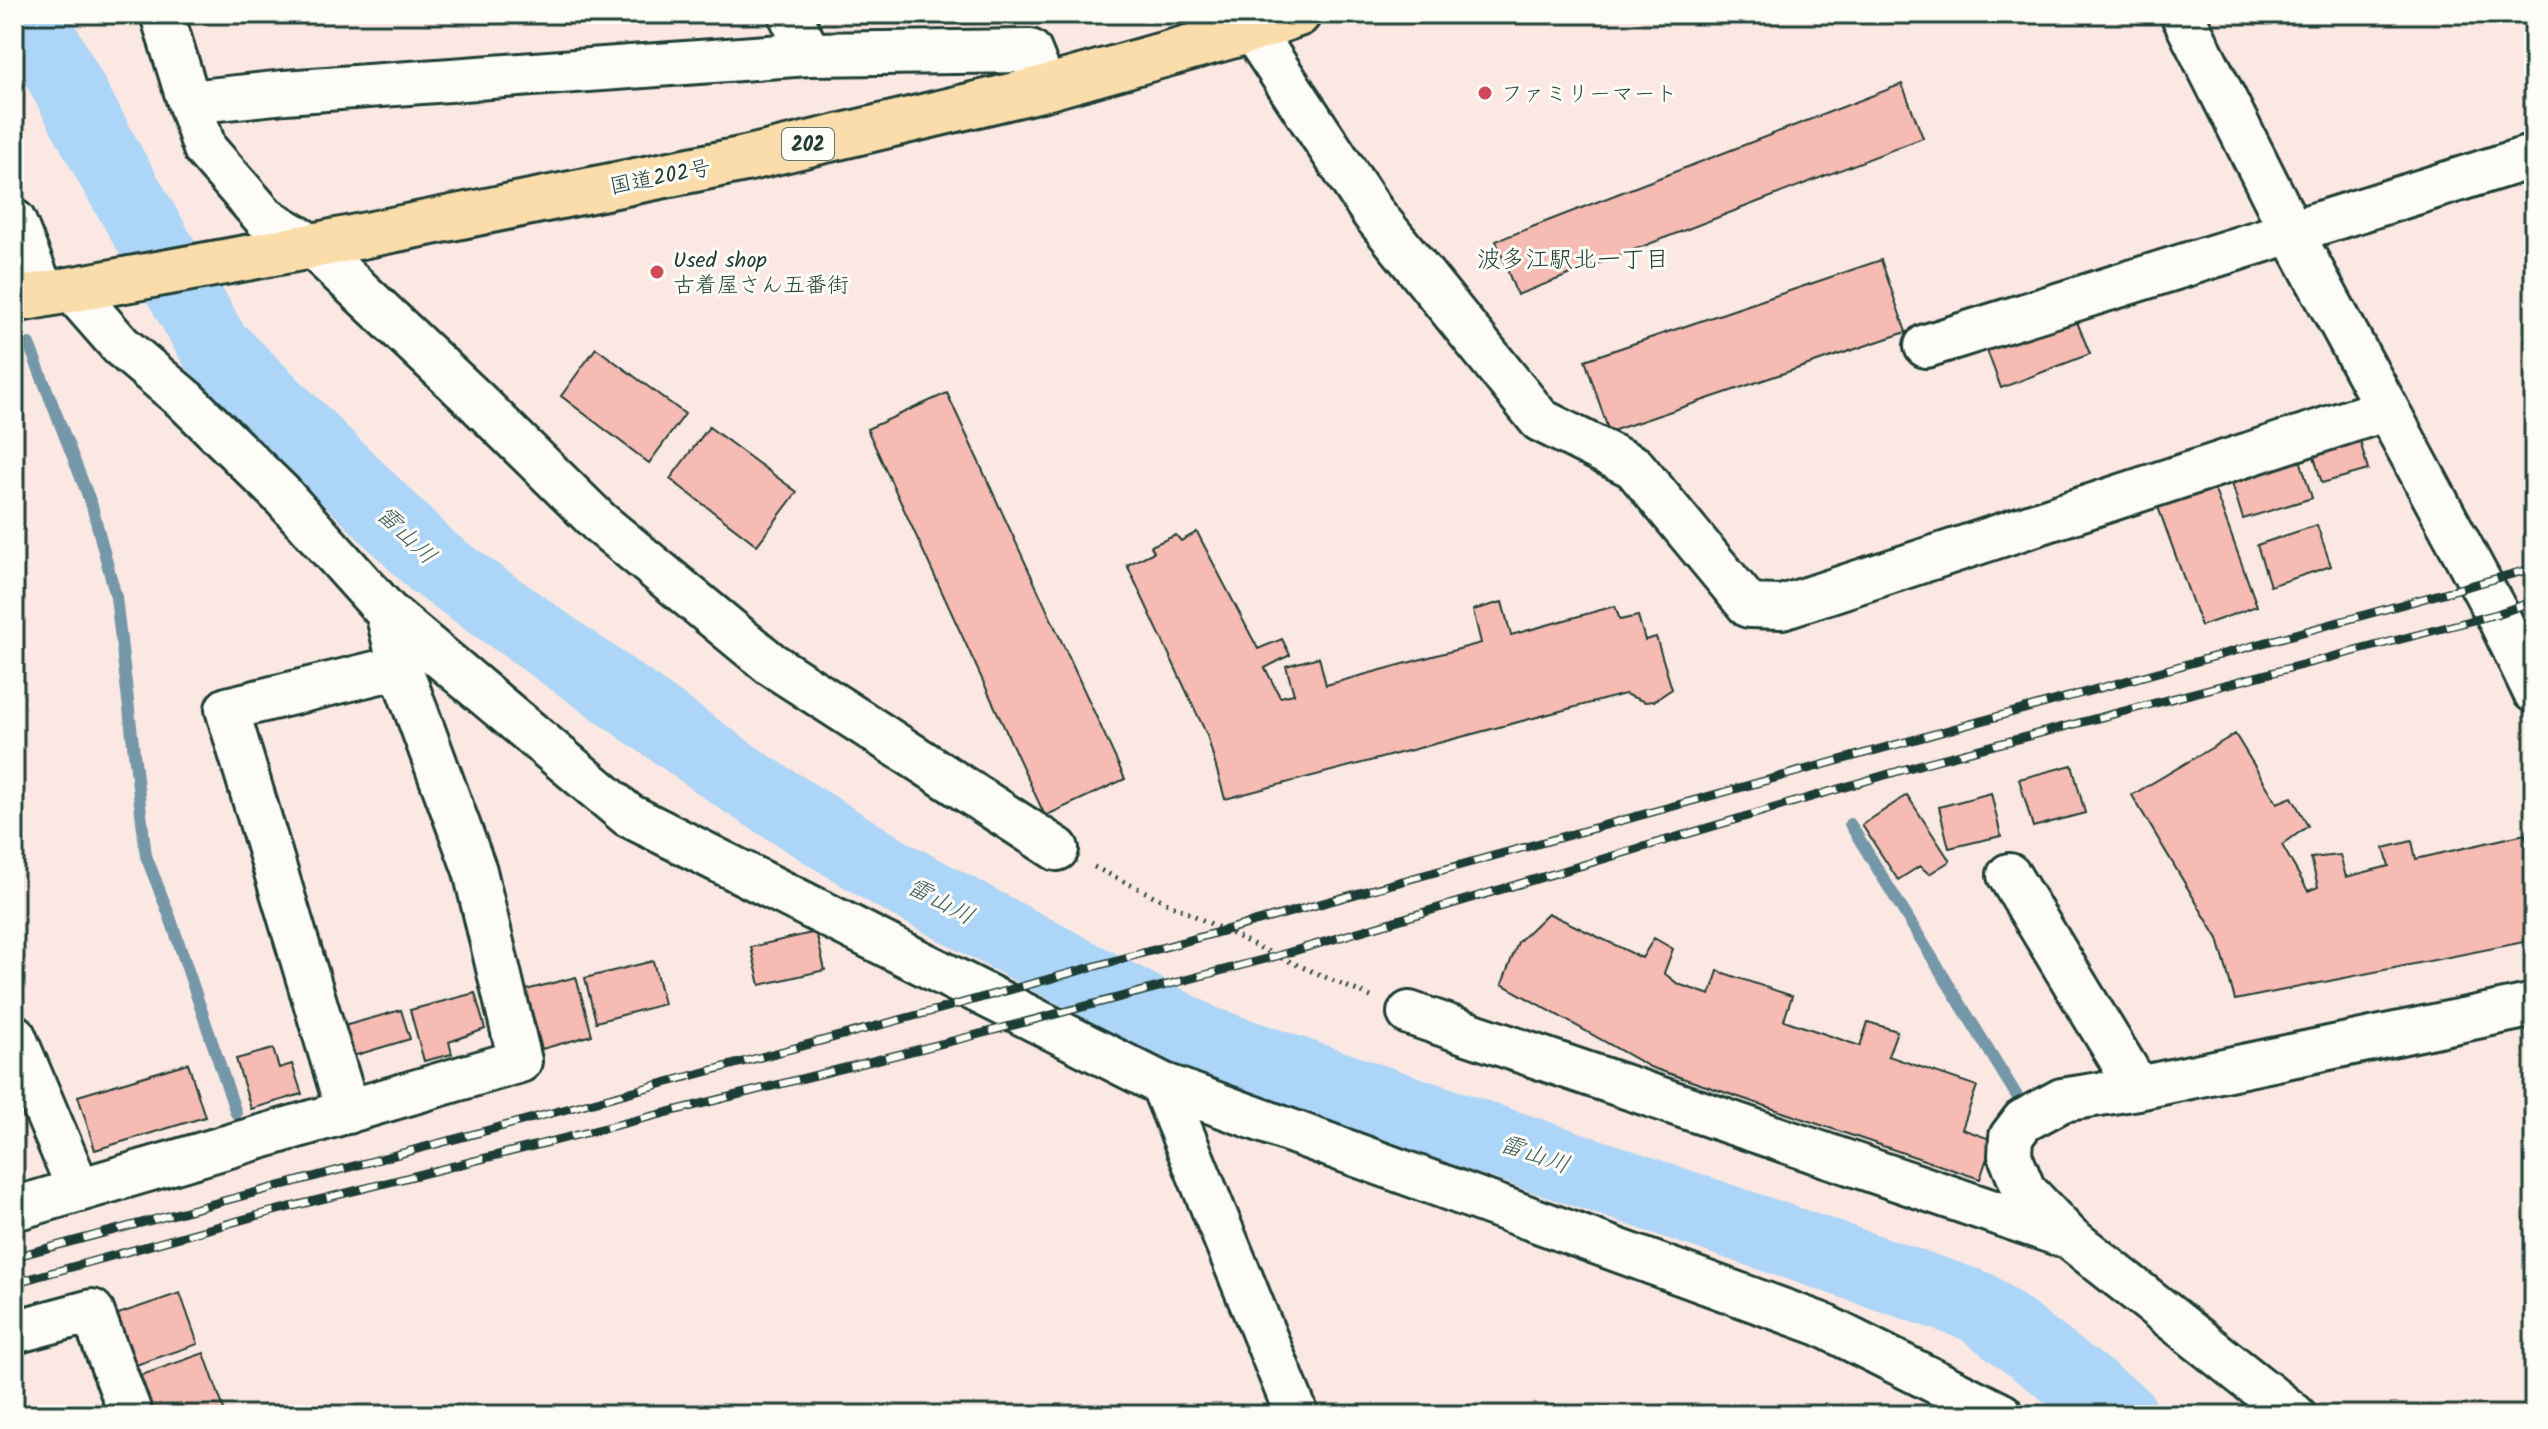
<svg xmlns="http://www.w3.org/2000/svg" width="2548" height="1429" font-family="Kalam,'Klee One',sans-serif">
	<rect width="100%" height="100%" fill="#fbe8e2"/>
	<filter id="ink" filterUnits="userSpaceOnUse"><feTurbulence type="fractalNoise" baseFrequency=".0125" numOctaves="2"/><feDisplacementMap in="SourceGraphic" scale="16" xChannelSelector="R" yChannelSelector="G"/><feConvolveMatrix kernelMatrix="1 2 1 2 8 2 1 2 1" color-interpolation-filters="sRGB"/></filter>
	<g filter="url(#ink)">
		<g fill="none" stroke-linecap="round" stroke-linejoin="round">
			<path stroke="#7498a9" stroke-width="12" d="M29,344l63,162 24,91 30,259 24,61 66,196
				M1850,824l167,272"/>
			<path stroke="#add5f7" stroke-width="72" d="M33,14l4,15 74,138 103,179 220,217 313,221 144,90 312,167 775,266 144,108"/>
		</g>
		<path fill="#f6bbb2" stroke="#1f3d34" stroke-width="2" d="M1902,84l21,54 -406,157 -21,-54z
			M1881,260l25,72 -297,100 -24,-72z
			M2075,317l15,37 -89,34 -14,-38z
			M596,348l89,66 -36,49 -88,-67z
			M947,393l178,386 -80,37 -178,-387z
			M709,427l88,65 -40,53 -87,-66z
			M2359,437l9,33 -46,13 -10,-33z
			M2299,456l13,42 -69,21 -13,-42z
			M2213,485l44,121 -56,20 -44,-122z
			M2317,525l14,41 -61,20 -13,-41z
			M1197,532l61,117 24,-10 8,16 -25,13 15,29 14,-3 -8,-28 33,-9 7,28 155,-42 -8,-33 29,-8 9,33 104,-29 5,14 18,-4 7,24 11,-3 16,52 -18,12 -9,1 -20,-8 -400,105 -18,-64 -80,-170 27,-13 -3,-6 25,-11 5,6z
			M2235,734l42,69 15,-6 16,29 -26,19 26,46 10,-4 -7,-29 29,-3 6,22 43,-11 -5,-18 28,-7 4,18 109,-25 9,32v74l-299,60 -17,-61 -86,-144z
			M2072,765l13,48 -52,14 -14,-48z
			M1991,793l10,43 -52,12 -10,-41z
			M1907,795l43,66 -21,13 -9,-8 -22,14 -36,-55z
			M1548,913l94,45 12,-20 19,11 -9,24 14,11 32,11 8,-24 74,25 -8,24 76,26 8,-24 29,9 -9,25 89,30 -15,43 31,11 -13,39 -330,-112 -148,-83 16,-42z
			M816,932l9,38 -65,15 -9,-38z
			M653,961l11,43 -68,18 -11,-44z
			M576,977l16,58 -50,14 -16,-59z
			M475,993l10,36 -36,13 3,12 -28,7 -14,-51z
			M401,1010l9,29 -57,17 -9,-30z
			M273,1049l6,19 13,-4 10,30 -51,15 -15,-50z
			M188,1063l17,54 -110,33 -17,-54z
			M180,1293l18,51 -68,23 -18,-51z
			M204,1353l22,62h-77l-13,-38z"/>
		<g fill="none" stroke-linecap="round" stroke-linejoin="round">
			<defs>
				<path id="street" d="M162,14l27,88
					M790,14l19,40
					M2182,14l110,219 95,176
					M1252,30l121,183 167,207 94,47 115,139 33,1 605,-198 110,205 37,77
					M1045,88l-15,-37 -221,3 -524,38 -96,10 16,47 60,69 47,28 164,155 123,121 172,142 286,185
					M14,221l30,74
					M71,289l50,57 64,54 96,94 106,118 241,203 534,269 658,240 182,91
					M1926,346l608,-190
					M2009,875l129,213
					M1409,1013l661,225 224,177
					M14,1036l65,154
					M1162,1084l135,331
					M348,1112l-121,-403 173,-42
					M14,1209l506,-148 -45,-190 -75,-204 -13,-55
					M2066,1234l-42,-44 -14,-34 1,-19 12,-16 39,-21 76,-12 396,-83
					M14,1332l78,-21 39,104"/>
				<path id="highway" d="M14,300l298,-54 433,-87 300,-71 207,-58 46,-16"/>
			</defs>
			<use href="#street" stroke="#1f3d34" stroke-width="48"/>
			<use href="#highway" stroke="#1f3d34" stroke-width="50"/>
			<path stroke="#1f3d34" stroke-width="5" stroke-dasharray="2 6" stroke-linecap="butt" d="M1094,867l183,89 94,41"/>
			<use href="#street" stroke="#fdfcf7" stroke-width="42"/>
			<use href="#highway" stroke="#faddab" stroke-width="44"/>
			<defs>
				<path id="rail" d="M14,1257l930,-249 1590,-440
					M14,1283l256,-71 698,-175 309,-81 652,-194 568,-148 37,-13"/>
			</defs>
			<use href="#rail" stroke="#1f3d34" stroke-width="9"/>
			<use href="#rail" stroke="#fdfcf7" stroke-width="6" stroke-dasharray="18" stroke-linecap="butt"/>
		</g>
	</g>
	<g fill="#d1495b" stroke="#fdfcf7" stroke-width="3">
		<circle cx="1485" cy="93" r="8"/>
		<circle cx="657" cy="272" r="8"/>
	</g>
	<g text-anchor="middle" stroke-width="6" stroke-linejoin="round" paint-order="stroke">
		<rect fill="#fdfcf7" stroke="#62766e" stroke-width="2" x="782" y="128" width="52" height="32" rx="6"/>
		<g font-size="20" font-weight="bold" fill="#1f3d34">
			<text x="808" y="151">202</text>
		</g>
		<g font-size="22" fill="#1f3d34" stroke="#fdfcf7" text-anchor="start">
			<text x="1501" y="101">ファミリーマート</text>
			<text x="673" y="267">Used shop<tspan x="673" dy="25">古着屋さん五番街</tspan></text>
		</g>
		<g font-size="22" fill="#1f3d34" stroke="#fdfcf7">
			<text transform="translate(660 176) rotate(-11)" y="8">国道202号</text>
		</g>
		<g font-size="24" fill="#1f3d34" stroke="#fdfcf7">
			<text x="1573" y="267">波多江駅北一丁目</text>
		</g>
		<g font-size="24" font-style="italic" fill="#3b5b5b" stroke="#fdfcf7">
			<text transform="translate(407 535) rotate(44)" y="8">雷山川</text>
			<text transform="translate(941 901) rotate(28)" y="8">雷山川</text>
			<text transform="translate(1535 1154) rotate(19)" y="8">雷山川</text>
		</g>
	</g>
	<rect width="2548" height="1429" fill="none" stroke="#fdfcf7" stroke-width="48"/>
	<rect x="24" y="24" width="2500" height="1381" fill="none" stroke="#1f3d34" stroke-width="3" filter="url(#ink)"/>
</svg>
